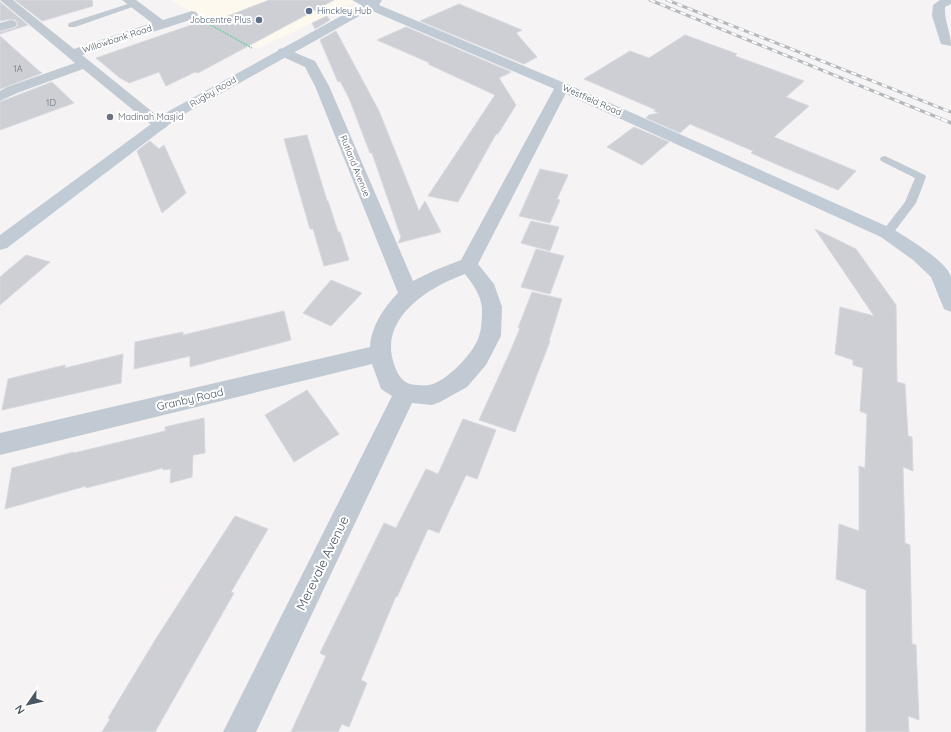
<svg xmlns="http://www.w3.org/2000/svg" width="951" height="732" font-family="Quicksand,sans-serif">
	<rect width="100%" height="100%" fill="#f5f3f3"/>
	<path fill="#fdf9ef" d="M171,0h188l-102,49z"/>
	<path fill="#cdcfd5" stroke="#d7d9de" d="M15,0h77l1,6 -51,15z
		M269,0h65l-136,73 -3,-1 -29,14 -7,-14 -30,11 -9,-5 -24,-20 104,-36 5,3z
		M0,2l28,23 -28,9v-2l15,-4 3,-3 -2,-5 -5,-1 -11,2z
		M459,4l63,26 -6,3 21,24 -13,7 -104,-43z
		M327,16l3,4 -15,9 -3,-6z
		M406,27l105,45 -12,6 17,27 -18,29h-2l-38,68 -30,-6 67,-101 -67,-31 2,-1 -53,-23z
		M336,31l43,80 40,100 6,-10 16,31 -43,11 3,-6 -29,-84h-2l-21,-55 -9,-17 -2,1 -18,-42z
		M685,35l52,19 -2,2 69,25 -18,16 23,9 -35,31 82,34 -18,19 -60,-25 -27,-12 2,-2 -63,-27 -10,9 -34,-15 3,-3 10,-2 -5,-2 2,-1 -72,-31 46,-28 19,7z
		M0,36l39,35 3,2 -42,16z
		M52,82l22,21 -74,27v-28z
		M634,127l35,15 -27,23 -35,-18z
		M307,135l20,66h1l10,31h2l9,28 -25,6 -11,-37h-3l-26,-90z
		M150,141l9,8 5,-4 22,48 -24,20 -25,-62z
		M540,169l28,6 -11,24 3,1 -10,23 -31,-7z
		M531,221l28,6 -9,24 -29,-8z
		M815,229l41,20 40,56 1,77 8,2 3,52 4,1 1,34 -10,-4 2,76 5,2 2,99 4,1 3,75 -11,-4 1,16h-43v-142l-30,-11 3,-55 20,7v-65l6,2 2,-54 -7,-3 3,-43 -10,-3v-5l-18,-6 5,-47 34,9z
		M536,249l28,7 -14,38 -29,-7z
		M26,255l24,7 -50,43v-28z
		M331,280l31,13 -31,33 -28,-13z
		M532,292l30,7 -13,42h1l-35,91 -36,-12 31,-68 10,-24h-2z
		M284,311l7,29 -101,27v-11l-56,13 1,-27 48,-10v3z
		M123,354l-2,29 -119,27 6,-31 57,-14v3z
		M307,390l32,44 -45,28 -29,-47z
		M204,418l1,35 -12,2 -1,22 -22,6 1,-14 -8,1v-2l-77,20v-2l-81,23 7,-41 62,-16v1l91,-22v-4z
		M463,419l33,11 -19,49 -11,-4 -27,58 -11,-4 -31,68 -1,-1 -35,84 6,3 -18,44 -7,-3 -4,8h-47l35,-76 -6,-3 64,-130 12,5 30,-59 12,5z
		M235,516l33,13 -37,63 3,1 -79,139h-53l8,-13 -2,-1 49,-81z"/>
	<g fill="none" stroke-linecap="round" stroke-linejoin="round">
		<path stroke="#7ad0a6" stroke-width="1.5" stroke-dasharray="2 1" stroke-linecap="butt" d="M209,24l43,24"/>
		<path fill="#c1cad2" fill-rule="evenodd" d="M131,3h6l1,2 -63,22h-6l-1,-2 1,-2z
			M885,156l40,19 1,2 -10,26 -25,33h-8l-2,-3 24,-31 10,-24 -34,-17 -1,-2 1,-2z"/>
		<path fill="#c1cad2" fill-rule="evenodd" d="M0,0h13l61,49 78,-26 -30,-23h14l27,20 29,-9 4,1 2,3 -2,3 -114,37 83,67 3,3 -3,3 -5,2 -5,-2 -72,-59 -66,24 -17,8v-10l7,-4 68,-24z
			M940,0h11v4l-6,3c-1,14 6,25 6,39l-10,-2 -1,-3 -8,-25 1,-11z
			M11,20l4,1 2,3 -2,3 -15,4v-8z
			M284,48l31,13 14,25 84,195 20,-10 28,-11 94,-173 2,-3 5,-1 5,1 2,3 -91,177 16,20 8,23 -1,29 -15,29 -19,22 -27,15 -8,3 -20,-2 -156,329h-33l169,-336 -11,-7 -9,-25 -372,91v-22l370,-86c1,-20 14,-40 28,-54l-83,-207 -10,-19 -26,-12 -2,-3 2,-3zM465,274c7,9 16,21 17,34 0,8 0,20 -3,28 -4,16 -34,47 -50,49 -5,1 -14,0 -19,-1 -9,-3 -13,-11 -16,-20 -16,-46 35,-77 71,-90z"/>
		<path fill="#c1cbd6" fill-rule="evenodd" d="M352,0h30l-3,5 188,79 326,145c14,9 54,32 58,48 0,10 0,24 0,35l-7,-3 -13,-32 -18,-17 -32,-23 -324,-147 -187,-80 -191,107 -172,131 -7,2v-15l169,-124 192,-106z"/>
		<defs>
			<path id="rail-far1" d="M650,0l294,120
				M667,0l284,112"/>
			<path id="rail" d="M941,119l10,4"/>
		</defs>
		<use href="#rail-far1" stroke="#b5b8bd" stroke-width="3"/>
		<use href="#rail" stroke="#b5b8bd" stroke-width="3.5"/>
		<use href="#rail-far1" stroke="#fff" stroke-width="2" stroke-dasharray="5.5" stroke-linecap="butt"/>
		<use href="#rail" stroke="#fff" stroke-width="2.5" stroke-dasharray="7" stroke-linecap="butt"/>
	</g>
	<g fill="#5c6f8a" stroke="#fff" stroke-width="1.5">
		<circle cx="309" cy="11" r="4"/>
		<circle cx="259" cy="20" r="4"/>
	</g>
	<circle fill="#6b7280" stroke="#fff" stroke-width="1.5" cx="110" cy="117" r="4"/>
	<g text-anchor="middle" stroke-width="4" stroke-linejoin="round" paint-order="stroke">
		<g font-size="9" fill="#4e5e75" stroke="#fff" text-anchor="start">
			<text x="317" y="14">Hinckley Hub</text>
			<text x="251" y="23" text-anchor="end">Jobcentre Plus</text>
		</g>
		<g font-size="9" fill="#4a5661" stroke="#fff">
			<text transform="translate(117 39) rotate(-18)" y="3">Willowbank Road</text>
			<text transform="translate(213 92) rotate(-30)" y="3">Rugby Road</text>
			<text transform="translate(592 100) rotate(24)" y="3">Westfield Road</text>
			<text transform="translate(355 166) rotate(68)" y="3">Rutland Avenue</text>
		</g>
		<g font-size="9" fill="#6b747e">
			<text x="18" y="72">1A</text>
			<text x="51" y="106">1D</text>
		</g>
		<g font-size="9" fill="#5b616d" stroke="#fff" text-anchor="start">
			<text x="118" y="120">Madinah Masjid</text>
		</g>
		<g font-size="11" fill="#4a5661" stroke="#fff">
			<text transform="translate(190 399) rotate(-13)" y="4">Granby Road</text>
		</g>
		<g font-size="13" fill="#4a5661" stroke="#fff">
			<text transform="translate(322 563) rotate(-64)" y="5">Merevale Avenue</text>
		</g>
	</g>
	<g transform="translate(28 704) rotate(236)" stroke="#ffffff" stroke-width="3" paint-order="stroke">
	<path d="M0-3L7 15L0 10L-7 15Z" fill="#4a5661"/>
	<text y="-6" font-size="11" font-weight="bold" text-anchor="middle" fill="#4a5661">N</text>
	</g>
</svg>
